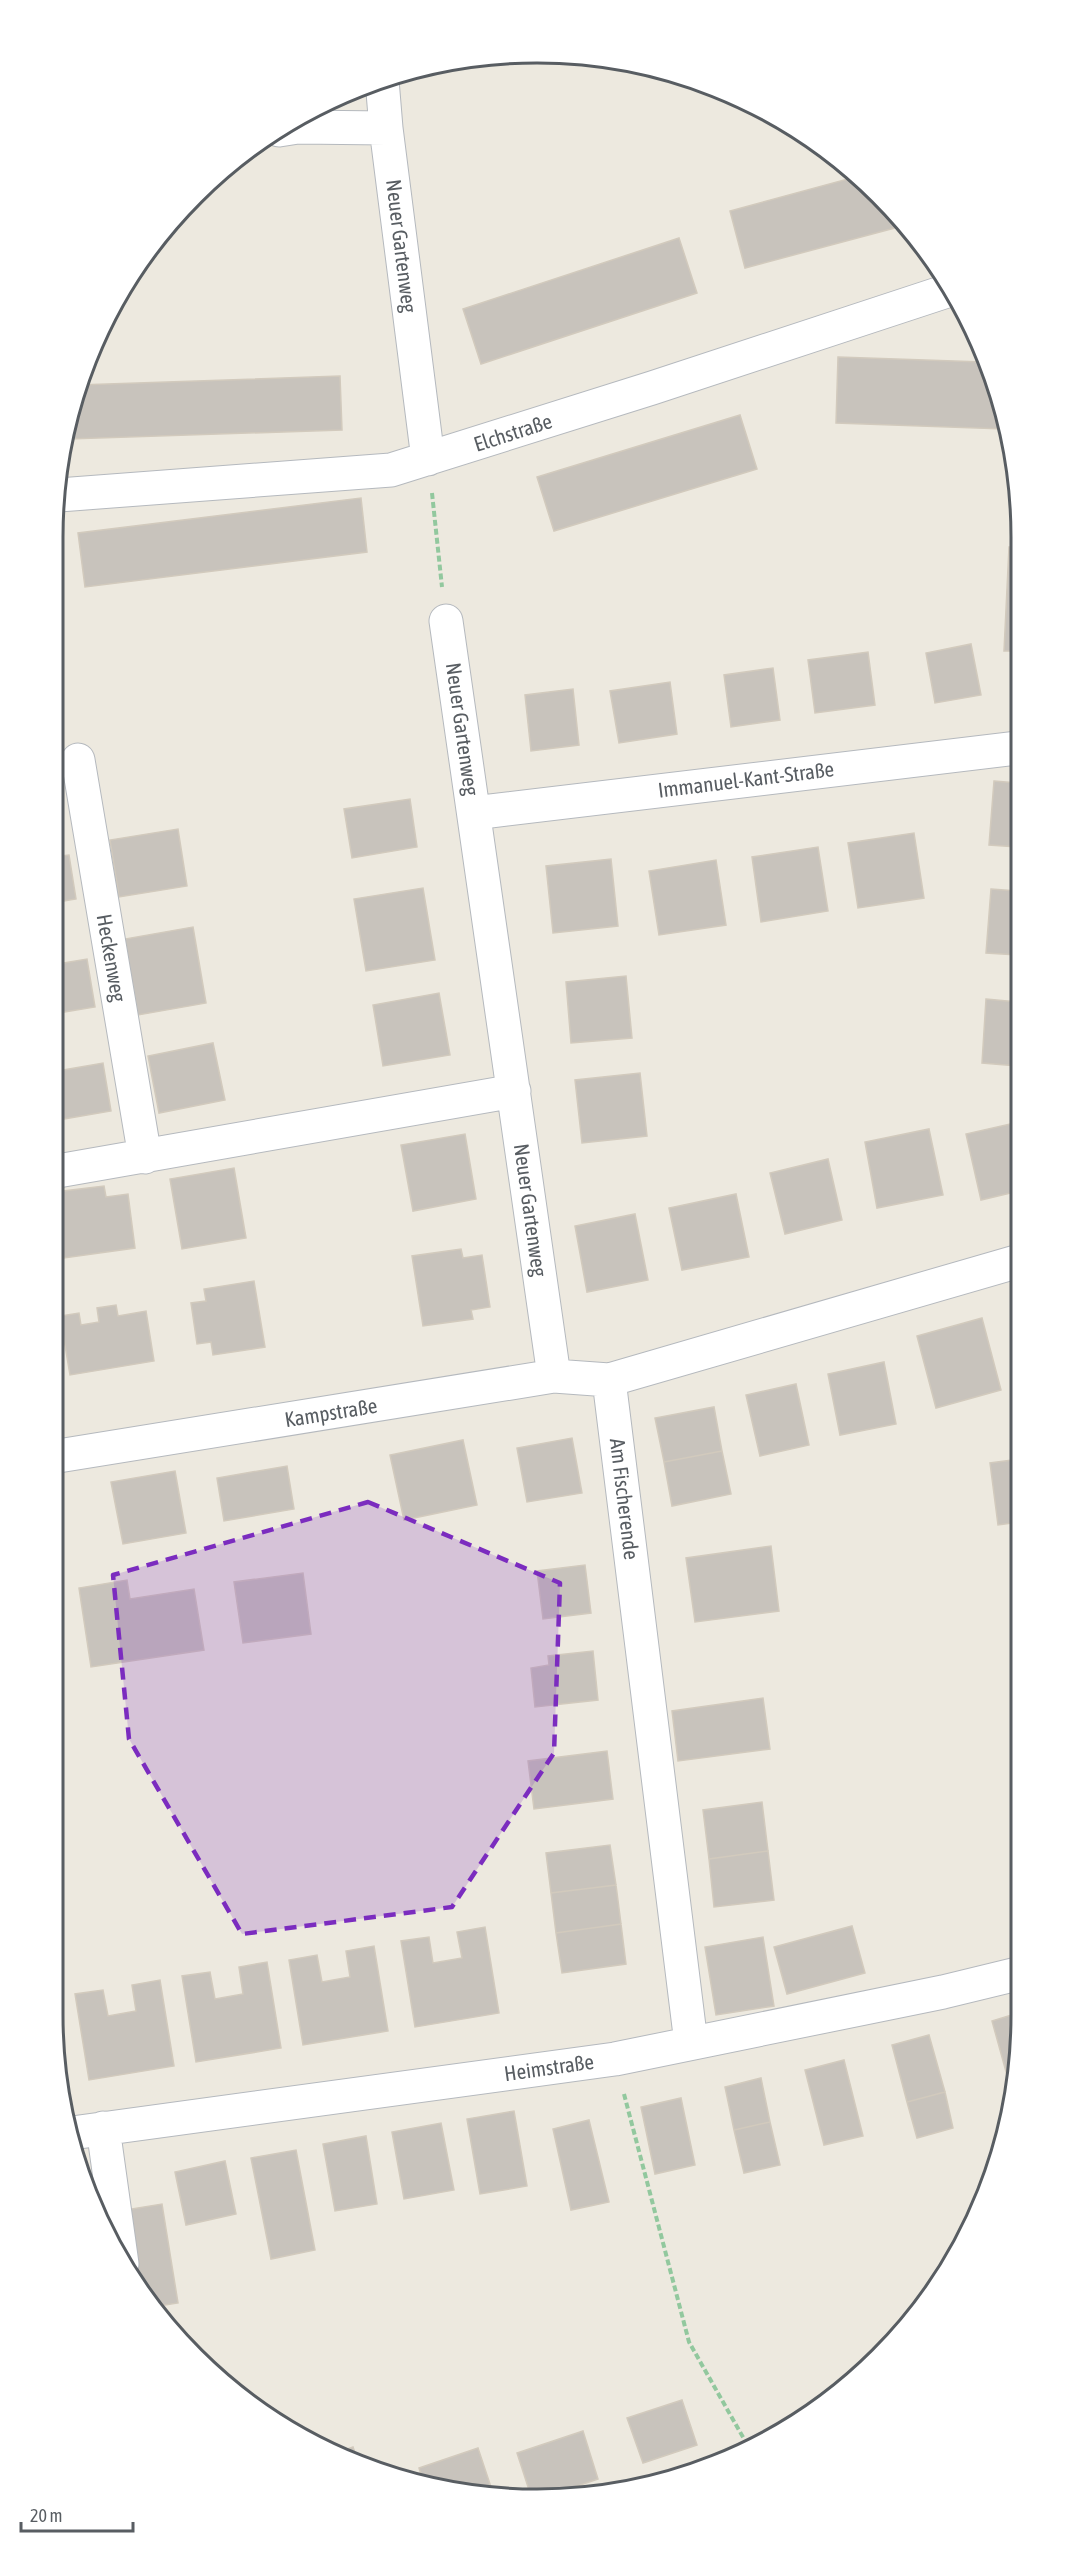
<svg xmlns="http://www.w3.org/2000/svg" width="1074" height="2552" font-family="'Asap Condensed',sans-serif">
	<rect width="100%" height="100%" fill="#ede9df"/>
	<path fill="#c8c3bc" stroke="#d2cabd" stroke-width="1.5" d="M855,177l46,41 5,7 -161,43 -15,-57z
		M679,238l18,55 -216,71 -18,-55z
		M838,357l145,5 21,67 -168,-6z
		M340,376l2,54 -273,9 9,-54z
		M740,415l17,54 -203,62 -17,-54z
		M361,498l6,54 -282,35 -7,-54z
		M1009,547h9v104h-14z
		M971,644l10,51 -46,8 -9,-50z
		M868,652l7,53 -60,8 -7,-53z
		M773,668l7,52 -49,7 -7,-52z
		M670,682l7,52 -58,9 -9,-52z
		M573,689l6,56 -48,6 -6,-56z
		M994,781l24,2v64l-29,-2z
		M410,799l7,48 -65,11 -8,-49z
		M178,829l9,57 -68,11 -9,-57z
		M914,833l10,65 -66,10 -10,-65z
		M818,847l10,64 -67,11 -9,-65z
		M69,855l7,44 -24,4v-46z
		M611,859l7,67 -65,7 -7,-67z
		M716,860l10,65 -67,10 -10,-64z
		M423,888l12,72 -69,11 -12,-72z
		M991,889l27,2 1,64 -33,-2z
		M193,927l13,76 -68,12 -13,-76z
		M87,959l8,48 -43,7v-49z
		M626,976l6,62 -61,5 -5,-61z
		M439,993l11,62 -67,11 -10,-61z
		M986,999l33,3v64l-37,-3z
		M213,1043l12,57 -66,13 -11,-57z
		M103,1063l8,48 -59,10v-49z
		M640,1073l7,63 -65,7 -7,-63z
		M1019,1122v69l-38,9 -15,-66z
		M929,1129l14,66 -66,13 -12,-66z
		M465,1134l11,65 -63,12 -12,-66z
		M828,1159l14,61 -57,14 -15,-61z
		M234,1168l12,70 -64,11 -12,-70z
		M104,1186l2,11 22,-3 7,54 -71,10 -9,-66z
		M736,1194l13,63 -67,13 -13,-62z
		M635,1214l13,66 -61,12 -12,-66z
		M461,1249l2,9 19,-3 8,52 -19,3 2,9 -50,7 -11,-70z
		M254,1281l11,66 -52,8 -2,-13 -14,2 -6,-41 15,-2 -2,-12z
		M116,1305l2,11 28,-5 8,50 -84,14 -10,-59 19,-3 2,12 18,-3 -2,-14z
		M982,1318l19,72 -65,18 -19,-72z
		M884,1362l12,62 -56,11 -12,-61z
		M796,1384l13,61 -49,11 -14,-61z
		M714,1407l8,44 -58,11 -9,-44z
		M572,1438l10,55 -55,9 -10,-54z
		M463,1440l14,65 -73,15 -14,-65z
		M722,1451l9,43 -59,12 -8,-44z
		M1020,1459v63l-22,3 -8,-62z
		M287,1466l7,43 -70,12 -7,-43z
		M175,1471l11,62 -63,11 -12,-62z
		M771,1546l8,65 -84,11 -9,-64z
		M585,1565l6,48 -48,6 -6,-48z
		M303,1573l8,61 -68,9 -9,-61z
		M127,1580l3,19 64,-10 10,61 -113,17 -12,-79z
		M593,1651l5,49 -63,7 -4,-39 18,-3 -1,-9z
		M763,1698l7,51 -92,12 -6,-50z
		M607,1751l6,48 -79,10 -6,-48z
		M762,1802l6,49 -59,8 -6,-49z
		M610,1845l6,40 -65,8 -5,-40z
		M768,1851l6,49 -60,7 -5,-48z
		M616,1885l5,39 -65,9 -5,-40z
		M621,1924l5,40 -64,9 -6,-40z
		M852,1926l13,47 -78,21 -13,-47z
		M485,1927l14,86 -84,14 -14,-86 28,-4 4,26 29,-5 -5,-26z
		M763,1937l11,69 -58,9 -11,-68z
		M374,1946l14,85 -85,14 -14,-85 28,-5 5,27 28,-5 -4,-26z
		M267,1962l14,86 -85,14 -14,-86 28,-4 5,27 28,-5 -4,-27z
		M160,1980l14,86 -85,14 -14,-86 28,-4 5,26 28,-5 -4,-26z
		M52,1990h4l7,60h-5l-6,-35z
		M1021,2012l1,3 -12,71 -18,-65z
		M929,2035l16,57 -38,10 -15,-57z
		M844,2060l19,76 -39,9 -19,-75z
		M761,2078l9,44 -36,8 -9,-43z
		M945,2092l8,36 -36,10 -10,-36z
		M681,2098l14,67 -40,9 -14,-67z
		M514,2111l13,75 -47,8 -13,-75z
		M589,2120l20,82 -38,8 -18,-81z
		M770,2122l10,43 -36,8 -10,-43z
		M441,2123l13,67 -50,9 -12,-67z
		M366,2136l11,68 -42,7 -12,-67z
		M296,2150l19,100 -44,9 -20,-101z
		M225,2161l11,53 -50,11 -11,-53z
		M162,2204l16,99 -25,4 -16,-23 -12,-74z
		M682,2400l15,45 -54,18 -16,-45z
		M583,2431l15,48 -41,14h-27l-13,-40z
		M353,2447l6,17 -23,-11z
		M478,2448l15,45 -20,2 -49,-11 -5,-16z"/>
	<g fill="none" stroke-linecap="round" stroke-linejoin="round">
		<defs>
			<path id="minor" d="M382,80l4,48 42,331
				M279,130l19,-3 88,1
				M59,495l332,-25 261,-82 298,-98
				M446,621l108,755
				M78,760l67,397
				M474,813l544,-65
				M52,1172l462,-81
				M609,1380l82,663
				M52,1457l502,-81 55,4 410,-119
				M103,2128l19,136
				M72,2133l543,-74 328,-67 78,-19"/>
		</defs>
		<use href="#minor" stroke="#b5b9be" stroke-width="35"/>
		<path stroke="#92c89e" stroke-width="4" stroke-dasharray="6 3" stroke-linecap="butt" d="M432,493l10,94
			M624,2094l65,248 59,104"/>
		<use href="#minor" stroke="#fff" stroke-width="33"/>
	</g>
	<path fill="#7b2cbf" fill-opacity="0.2" stroke="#7b2cbf" stroke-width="4.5" stroke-dasharray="12 8" stroke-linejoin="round" d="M368,1502l192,81 -6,170 -102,154 -210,27 -113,-195 -16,-164z"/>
	<g text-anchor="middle" stroke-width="4.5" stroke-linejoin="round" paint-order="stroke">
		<g font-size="21" fill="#585d62" stroke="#fff">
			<text transform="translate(401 246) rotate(83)" y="7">Neuer Gartenweg</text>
			<text transform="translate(513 433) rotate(-18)" y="7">Elchstraße</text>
			<text transform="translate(462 729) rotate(82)" y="7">Neuer Gartenweg</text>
			<text transform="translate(746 780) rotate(-7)" y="7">Immanuel-Kant-Straße</text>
			<text transform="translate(111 958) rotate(80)" y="7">Heckenweg</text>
			<text transform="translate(530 1210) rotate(82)" y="7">Neuer Gartenweg</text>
			<text transform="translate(331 1413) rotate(-9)" y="7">Kampstraße</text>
			<text transform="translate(624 1499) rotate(83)" y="7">Am Fischerende</text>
			<text transform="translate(549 2068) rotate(-8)" y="7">Heimstraße</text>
		</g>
	</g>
	<path d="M0 0H1074V2552H0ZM537 63H537A474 474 0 0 1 1011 537V2015A474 474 0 0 1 537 2489H537A474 474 0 0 1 63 2015V537A474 474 0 0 1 537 63Z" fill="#fff" fill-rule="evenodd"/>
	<path fill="none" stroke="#585d62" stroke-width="3" d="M537 63H537A474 474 0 0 1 1011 537V2015A474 474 0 0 1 537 2489H537A474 474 0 0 1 63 2015V537A474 474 0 0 1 537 63Z"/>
	<path d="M21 2522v9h112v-9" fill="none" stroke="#585d62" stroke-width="3"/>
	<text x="30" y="2522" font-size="18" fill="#585d62" stroke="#ffffff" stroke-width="4.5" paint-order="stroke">20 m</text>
</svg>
